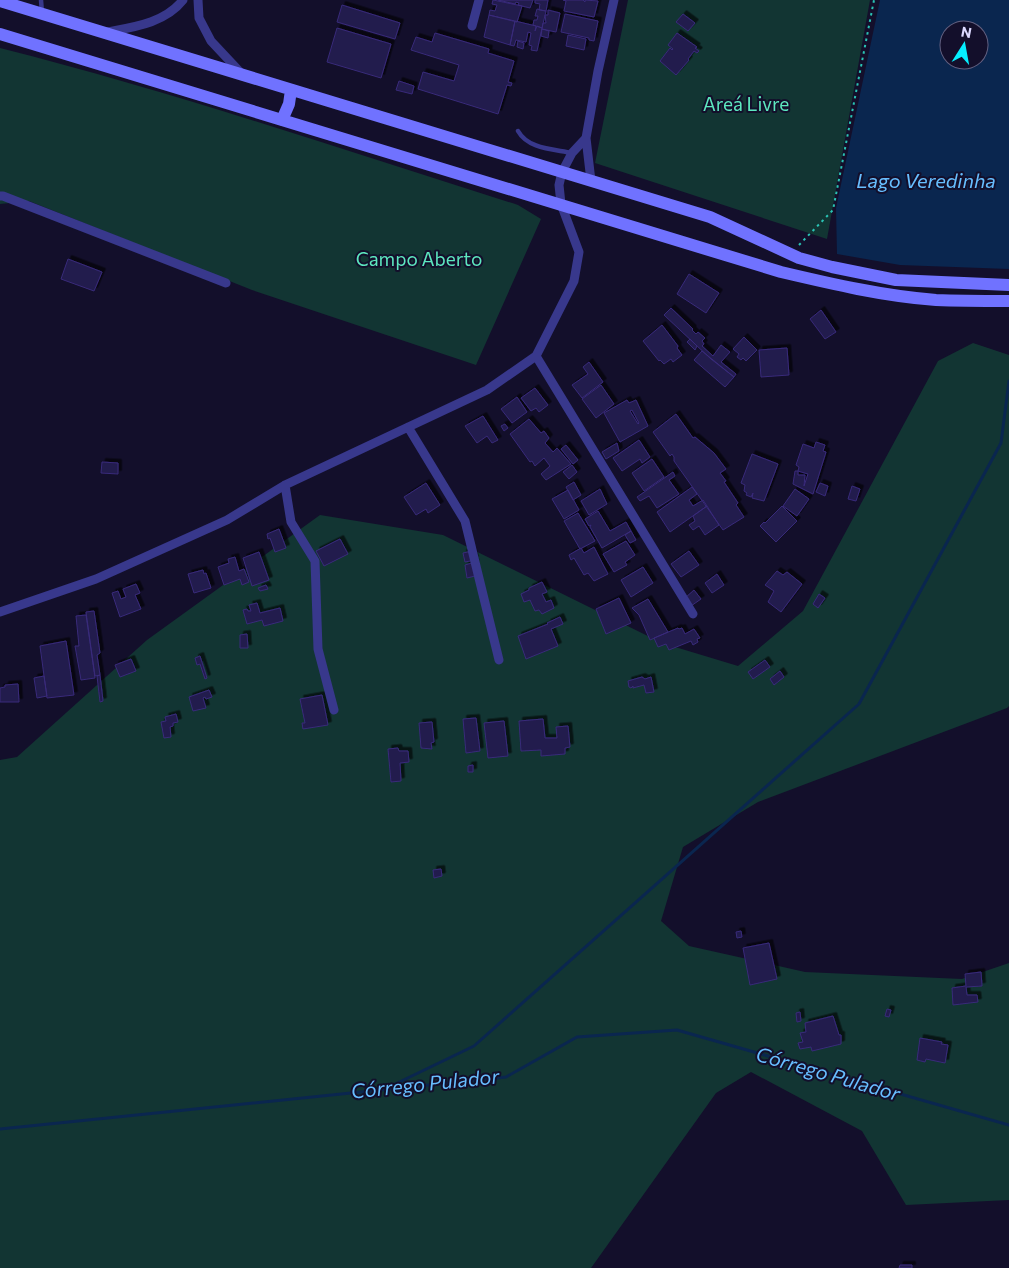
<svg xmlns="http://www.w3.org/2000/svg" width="1009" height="1268" font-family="Commissioner,sans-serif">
	<defs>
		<filter id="shadow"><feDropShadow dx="3.5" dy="-3.5" stdDeviation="0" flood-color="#0009"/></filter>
	</defs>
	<rect width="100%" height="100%" fill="#130f2b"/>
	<path fill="#123533" d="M628,0h242l-43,239 -232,-76z
		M0,48c175,44 346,103 518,157l23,14 -65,146 -224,-75 -223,-89 -29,3z
		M973,343l36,12v351l-2,2 -249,94 -75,45 -22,74 28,25 116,26 157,7 47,-16v237l-103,5 -44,-74 -111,-59 -35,21 -125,175h-591v-508l17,-3 130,-117 173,-125 123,20 219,108 76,23 65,-55 135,-250z"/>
	<path fill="#0a264f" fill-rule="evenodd" d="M880,0h129v269l-109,-4 -63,-11 -1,-46zM949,30h30v30h-30z"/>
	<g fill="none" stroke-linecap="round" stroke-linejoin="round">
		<path stroke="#0a264f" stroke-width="3" d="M387,1088l87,-42 385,-342 142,-261 8,-62
			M0,1129l506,-52 71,-40 100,-7 332,95"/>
	</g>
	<path fill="#231a4d" stroke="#382b7a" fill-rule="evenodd" filter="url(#shadow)" d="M493,0l29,6 -5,16 -28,-7 1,-5 5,1 2,-6 -5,-1z
		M498,0h35l-3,8 -12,-3 1,-2 -3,-1 -1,2z
		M535,0h13l-2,11 -7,-1 1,-6 -5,-1z
		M563,0h20l2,2v-2l13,1 -4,16 -30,-6 2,-10z
		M342,5l58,18 -5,16 -58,-17z
		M537,9l9,2 -4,17 -9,-3 1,-5h3l1,-4h-3z
		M548,10l12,3 -4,19 -14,-3 1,-6h3l-1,-8h3z
		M565,14l33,7 -4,20 -5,-1v-2l-28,-6z
		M683,14l12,9 -7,8 -12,-9z
		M489,15l26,6 -5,24 -26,-8z
		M515,21l21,5 -1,5 2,-5 5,2 -5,23 -6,-1 1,-4 -3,-1 2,-12 -3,-1 -2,10 -10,-2 -2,6 -4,-1z
		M337,28l54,16 -10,34 -54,-16z
		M542,29l7,2 -1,7 -7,-2z
		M435,33l54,16 -1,4 26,8 -6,21 4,1 -1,3 -4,-1 -9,29 -80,-25 5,-17 31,9 5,-16 -48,-15 5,-13 16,5z
		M677,33l20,14 -2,1 4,3 -2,2 -3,-2 -6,8 1,1 -13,15 -16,-14 10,-13 2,2 1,-1 -5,-4z
		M568,35l18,4 -2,11 -18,-4z
		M518,41l6,2 -1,6 -6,-2z
		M399,81l15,5 -2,8 -16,-4z
		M68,259l34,13 -8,19 -33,-12z
		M689,274l30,19 -13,20 -29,-19z
		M671,308l22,21 -1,1 4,4 2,-2 7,6 -3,3 2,3 -2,2 11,10 8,-11 9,7 -9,10 15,12 -2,3 -23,-18 -47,-44z
		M821,310l15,22 -11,7 -15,-20z
		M662,325l16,21 -1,2 5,7 -9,7 -2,-3 -7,5 -4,-4 -1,1 -16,-20z
		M744,337l13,13 -11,11 -3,-3 -2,2 -4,-3 2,-3 -6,-5z
		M690,339l7,7 -2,4 -8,-8z
		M787,348l2,27 -28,2 -2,-27z
		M702,351l32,26 -9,10 -31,-27z
		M589,362l14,20 -21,16 -10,-13 16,-11 -5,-7z
		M601,385l13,19 -18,14 -14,-19z
		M535,388l13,17 -9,7 -3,-4 -5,3 -10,-13z
		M517,397l10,15 -15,11 -11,-14z
		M627,400l2,3 7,-3 12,26 -28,16 -16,-29zM632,410l7,13 -1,1 -8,-13z
		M676,414l17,24 2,-1 19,16 12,16 -6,4 6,8 -2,1 14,21 -2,2 8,12 -21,13 -49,-69v-4l-2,-3 -2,2 -17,-24z
		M483,416l15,24 -6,3 -5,-7 -10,7 -12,-17z
		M529,419l12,14 3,-2 5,7 -4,5 8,9 4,-4 14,16 -25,16 -5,-6 9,-8 -6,-8 -9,8 -3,-5 -2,1 -20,-28z
		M505,424l3,4 -4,3 -3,-5z
		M639,440l11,17 -8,6 -2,-4 -18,12 -9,-13z
		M816,442l9,3 -2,6 3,1 -13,42 -20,-10 2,-13h3v4h7l-1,11 4,-12 -10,-3 1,-4 -3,-2 7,-21 11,4z
		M617,443l2,8 -13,8 -4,-7z
		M566,445l12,15 -5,4 -12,-15z
		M752,454l26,10 -14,37 -12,-3 1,-5 -2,4 -5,-2 1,-2 -3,-2 1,-6 -4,-2z
		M652,459l12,18 -20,14 -12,-18z
		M102,462l16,1v11l-17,-1z
		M572,465l5,7 -8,7 -6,-7z
		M673,472l2,4 -6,4 10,14 -22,14 -8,-12 -9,5 -3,-4z
		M574,482l7,13 -8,5 -7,-13z
		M426,483l14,22 -12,8 -2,-4 -10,6 -12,-18z
		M820,483l8,3 -3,10 -9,-4z
		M852,486l8,3 -4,12 -8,-2z
		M692,487l5,7 -8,6 4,6 10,-6 4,6 -37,26 -13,-20z
		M600,489l7,15 -18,11 -8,-14z
		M795,489l14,10 -12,17 -14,-10z
		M568,490l11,20 -15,9 -12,-20z
		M707,506l12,19 -14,10 -6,-9 -6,4 -4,-5 6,-4 -2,-5z
		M782,506l15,15 -21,21 -16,-16 4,-4 1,1z
		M598,511l12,20 16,-9 5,9 -29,17 -12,-21 1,-2 -2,1 -4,-7z
		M578,513l17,28 -15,8 -16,-28z
		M279,529l7,19 -11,4 -5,-14 -2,1 -1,-5z
		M631,531l5,9 -6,3 -5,-8z
		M340,539l8,15 -24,12 -8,-15z
		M626,541l9,14 -10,7 2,3 -13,7 -11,-18z
		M594,547l14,27 -14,7 -6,-8 -4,2 -10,-17 -3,2 -2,-5 12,-7 3,5z
		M472,551l3,9 -10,2 -2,-9z
		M689,551l10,14 -18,12 -10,-13z
		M259,552l10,28 -17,6 -9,-28z
		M235,557l4,14 5,-2 5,13 -7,3 -2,-6 -16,6 -6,-18 11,-4 -1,-4z
		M475,562v14l-8,2 -2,-13z
		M643,567l10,16 -22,14 -10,-17z
		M203,570l1,4 2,-1 5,15 -17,5 -6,-19z
		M777,571l6,4 4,-3 15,12 -21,28 -13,-10 6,-11 -9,-6z
		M717,574l7,11 -12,8 -7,-10z
		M542,582l5,10 -5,2 4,8 5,-2 3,8 -12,6 -3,-4 -4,1 -5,-11 -6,2 -3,-8 8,-4v-2z
		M136,584l4,9 -5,2 6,14 -21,8 -8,-24 6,-2 3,8 5,-2 -3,-8z
		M266,585l2,4 -8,2 -2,-3z
		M694,590l7,9 -10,7 -6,-8z
		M819,594l6,4 -7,10 -5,-4z
		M619,598l12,25 -25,11 -10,-25z
		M648,599l20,33 -18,8 -11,-25 -7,-7z
		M257,603l3,10 20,-5 3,13 -19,5 -2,-6 -15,4 -4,-14 4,-1 1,2h3l-2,-6z
		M94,611l6,42 -3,2 3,20 -5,1 -9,-64z
		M86,615l9,63 -14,2 -6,-34h4l-3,-30z
		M560,617l3,7 -12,5 7,17 -32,13 -8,-23 30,-12 -1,-1z
		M678,628l1,1 3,-1 3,6 9,-5 6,9 -3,1 1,3 -5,3 -2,-4 -22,9 -3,-6 -8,3 -4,-9z
		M247,634l1,14h-8v-13z
		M66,641l8,54 -27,3 -7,-52z
		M200,656l7,22 -2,1 -5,-15 -3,1 -2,-7z
		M131,659l5,12 -16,6 -5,-12z
		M765,660l5,7 -17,12 -5,-7z
		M780,671l4,6 -10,8 -4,-6z
		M100,675l3,26 -3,1 -3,-26z
		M44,676l3,20 -10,2 -3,-20z
		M642,677l3,2 6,-2 3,15 -8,1 -2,-8 -11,3v-2l-2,2 -2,-1 -1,-6z
		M18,684l1,18h-19v-14l5,-1v-2z
		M209,690l3,7 -6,2 -1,-2 -2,1 3,10 -13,3 -4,-14z
		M322,695l6,30 -25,4 -1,-6h3l-5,-24z
		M176,714l2,8 -5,1v3l-3,1 1,10 -7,1 -3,-16 5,-1 -1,-4z
		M476,718l4,33 -14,2 -3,-34z
		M543,719l2,19h12l-1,-11 12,-1 2,21 -5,1v6l-24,2v-6l-20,1 -2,-30z
		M504,721l4,35 -20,2 -4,-35z
		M432,722l2,20 -3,1 1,6 -11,-1 -2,-25z
		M398,748l1,3h9l1,11 -9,1 1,18 -10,1 -3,-33z
		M473,765v7h-5v-6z
		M441,869l1,7 -8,2 -1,-8z
		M741,931l1,6 -5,1 -1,-6z
		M769,943l8,36 -27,6 -7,-37z
		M981,972l1,14 -16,1 1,8h10l1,7 -25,3 -1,-17 14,-2 -1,-12z
		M887,1009l4,1 -2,7 -4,-1z
		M800,1012l1,9 -4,1 -1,-9z
		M833,1016l6,19h2v9l-29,7 -1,-4 -11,2 -2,-6 5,-1 -3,-9 6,-1 -1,-9z
		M920,1038l22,4 -1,2 7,1 -3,18 -19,-4 -1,3 -8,-2z
		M900,1265h12v3h-13z"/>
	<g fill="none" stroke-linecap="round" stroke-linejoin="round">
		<path stroke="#2ac3b4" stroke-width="2" stroke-dasharray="2.5 4" stroke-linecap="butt" d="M799,245l34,-35 41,-210"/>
		<path stroke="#38388c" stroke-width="4.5" d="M41,0l1,13
			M518,131c10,18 35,18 54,22"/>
		<path stroke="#38388c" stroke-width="9" d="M198,0l1,18 12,23 30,32
			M472,26l7,-26
			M107,32c27,-5 58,-9 76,-32
			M586,138l5,43
			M0,196h3l223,87
			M536,356l157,258
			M408,427l57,94 34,139
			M285,485l6,37 24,39 3,88 16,61
			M0,612l96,-33 131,-59 58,-35 202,-95 49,-34 38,-75 5,-29 -18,-48 -2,-19 3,-13 10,-19 14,-15 12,-67 16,-71"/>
		<path stroke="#7072ff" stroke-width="12" d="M0,1l710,216 89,41 33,9 64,13 113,5
			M0,34l781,238c51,12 102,24 155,28 24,1 49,1 73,1
			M282,120l7,-16 2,-14"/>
	</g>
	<g text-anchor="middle" stroke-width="4" stroke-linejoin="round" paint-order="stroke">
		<g font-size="19" fill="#5de7bf" stroke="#130f2b">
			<text x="746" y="111">Areá Livre</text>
			<text x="419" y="266">Campo Aberto</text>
		</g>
		<g font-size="20" font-style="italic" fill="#67beff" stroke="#130f2b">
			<text x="926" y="188">Lago Veredinha</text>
			<text transform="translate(828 1074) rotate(16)" y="7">Córrego Pulador</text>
			<text transform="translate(425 1084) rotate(-6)" y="7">Córrego Pulador</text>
		</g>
	</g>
	<g transform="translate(964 45) rotate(11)"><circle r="24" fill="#130f2b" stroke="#636080"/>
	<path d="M0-4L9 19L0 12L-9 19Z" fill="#05efff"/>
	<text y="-8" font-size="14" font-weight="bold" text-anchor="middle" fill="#dcd9ff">N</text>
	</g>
</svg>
